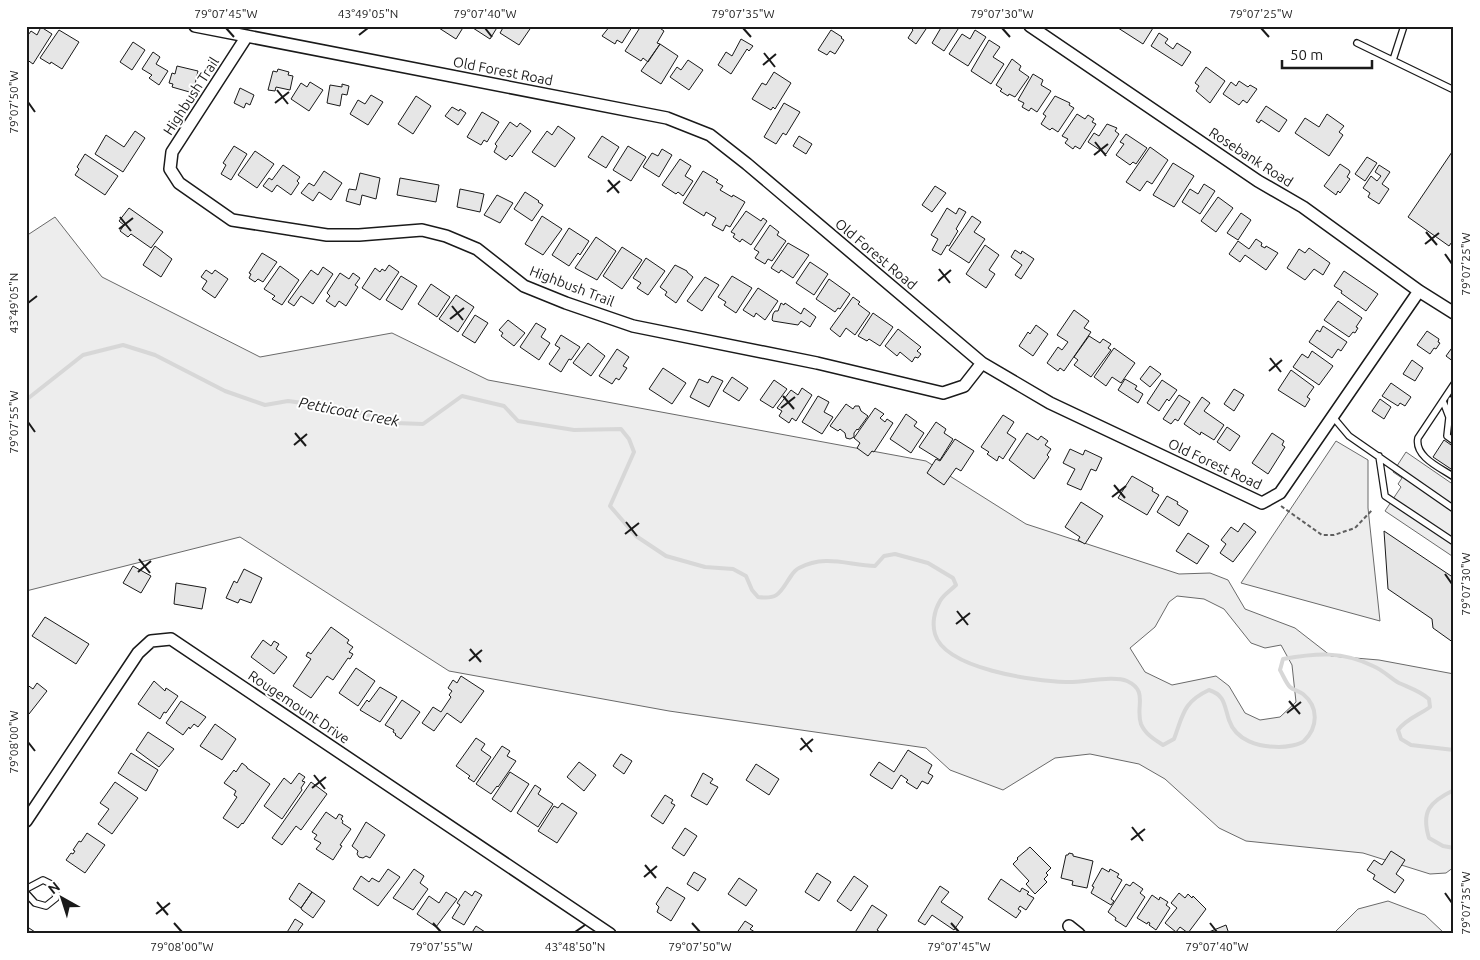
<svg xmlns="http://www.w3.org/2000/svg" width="1480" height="960" font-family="Ubuntu,sans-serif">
	<rect width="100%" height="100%" fill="#fff"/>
	<path fill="#ededed" stroke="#6a6a6a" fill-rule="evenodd" d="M55,217l47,60 158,80 132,-24 96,47 438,81 100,63 153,50 31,-1 18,7 17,29 50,19 36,28 48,4 75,14v193l-8,6 -16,1 -67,-21 -117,-12 -27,-13 -54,-49 -26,-15 -49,-10 -35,4 -52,32 -53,-20 -24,-22 -257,-37 -220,-40 -209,-134 -214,54v-355zM1177,596l27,3 20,10 27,34 14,5 16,-3 11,20 4,37 -16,15 -20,3 -15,-7 -16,-27 -13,-10 -44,9 -27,-13 -15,-24 25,-21 14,-25z
		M1336,441l32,19v48l12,113 -139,-38z
		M1406,452l48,33v68l-2,3 -67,-45 16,-24 -3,-3 4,-6 -9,-6z
		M1388,901l37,14 18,17 -1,2h-109l25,-25z"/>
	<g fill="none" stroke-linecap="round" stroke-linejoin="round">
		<path stroke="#d7d7d7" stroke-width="4" d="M26,400l57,-45 40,-10 32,10 70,36 40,14 23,-4 60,8 47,14 28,1 39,-28 42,10 14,15 56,9 47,-1 8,10 5,13 -24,54 26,30 30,20 39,11 28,2 13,7 6,14 6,7c21,3 22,-5 33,-21 2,-3 4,-6 8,-8 26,-14 49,-3 76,-2l9,-10 11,-2 33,9 25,15 3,7c-5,5 -13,10 -16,16 -6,10 -8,23 -5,33 10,35 99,47 131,48 16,1 47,-7 61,-1 22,10 8,26 14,43 4,10 14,16 22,21l11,-6c9,-24 9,-37 35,-49 16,5 15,15 20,30 7,21 30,27 50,27 7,0 20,-2 25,-6 14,-14 15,-34 -1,-47 -4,-3 -10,-4 -13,-7 -4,-4 -7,-12 -10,-17l3,-11c34,-6 59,-8 90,7 10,4 17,12 26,17 11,5 21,8 30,16l1,8c-11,8 -24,12 -32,23l3,9 10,6 43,5
			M1454,790c-25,12 -33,22 -25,48l14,8 11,2"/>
	</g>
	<path fill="#e6e6e6" stroke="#1a1a1a" d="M440,26h24l-8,13 -17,-11z
		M474,26h24l-8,13 -17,-11z
		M504,26h28l-13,19 -19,-12z
		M610,26h20l2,1 -10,16 -5,-3 -2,4 -13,-8z
		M641,26h16l7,5 -7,12 3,1 -12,18 -5,-4 -2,3 -16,-10z
		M928,26l-12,18 -8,-6 5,-8 -4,-4z
		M942,26h18l-16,25 -12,-8z
		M1115,26h35l3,2 -10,16z
		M41,27l11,7 -19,30 -7,-5v-21l5,-7 6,4z
		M59,30l20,12 -17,27 -11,-7 -1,2 -10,-6z
		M831,30l11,7 -1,1 3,2 -9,14 -5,-3 -3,4 -9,-5z
		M975,30l11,7 -18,29 -19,-12 13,-20 8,5z
		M1159,33l9,6 -3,4 8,6 4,-6 14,9 -9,14 -31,-20z
		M741,39l12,7 -4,5 -2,-2 -16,25 -13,-9 8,-13 6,4z
		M989,40l11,7 -7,10 11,7 -13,20 -20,-13z
		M133,42l12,8 -13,20 -12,-8z
		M660,44l18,12 -17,28 -20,-13z
		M153,52l7,5 -4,7 12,7 -9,14 -10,-7 3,-3 -10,-6z
		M1012,59l9,7 -2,4 10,7 -14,20 -6,-3 -1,2 -8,-5 2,-2 -6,-4z
		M688,60l15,10 -14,20 -19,-13 7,-10 4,3z
		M177,66l21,5 -5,22 -21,-6 1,-3 -4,-1 3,-10 3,1z
		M1206,67l19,14 -15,22 -14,-12 3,-5 -4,-3z
		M278,69l11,3 -1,3 5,1 -3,14 -14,-3 -1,4 -7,-1 5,-19 4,1z
		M774,72l17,11 -16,26 -2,-2 -2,3 -19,-11 10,-16 4,2z
		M1033,74l10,6 -2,5 10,6 -14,21 -6,-4 -2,3 -7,-4 2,-4 -6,-3z
		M1239,81l9,6 2,-2 7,4 -10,14 -4,-3 -4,5 -16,-11 8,-12 5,4z
		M310,82l13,8 -14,21 -18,-12 10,-16 6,4z
		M342,84l7,2 -2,9 -5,-1 -2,12 -13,-3 3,-18 12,2z
		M240,88l14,7 -4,10 -4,-2 -2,5 -10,-5z
		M371,95l12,7 -15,23 -18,-11 8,-14 7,4z
		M416,96l15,10 -18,28 -15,-10z
		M1055,96l15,7 -1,2 5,3 -16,24 -6,-4 -2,2 -9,-6 5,-8 -3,-2z
		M784,103l16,9 -14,23 -3,-2 -7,11 -12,-7z
		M1266,106l21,14 -8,12 -18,-12 -2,3 -3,-2z
		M452,107l7,4 1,-2 6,4 -8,12 -13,-9z
		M482,112l17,10 -12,20 -3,-2 -3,5 -14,-8z
		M1077,114l8,5 3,-4 6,4 -2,3 4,2 -16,25 -5,-3 -2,3 -8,-6 3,-4 -6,-3z
		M1327,114l17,12 -5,6 4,3 -14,21 -34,-23 10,-15 14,9z
		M510,122l7,5 3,-4 11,8 -19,26 -2,-2 -4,5 -12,-8 3,-6 -2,-2z
		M1107,124l10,4 -2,3 4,3 -13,20 -18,-12 6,-9 5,3z
		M558,126l17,12 -20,29 -23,-15 15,-21 5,4z
		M135,131l10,7 -22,34 -28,-18 11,-19 18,12z
		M1126,134l21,14 -11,16 -3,-2 -3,3 -14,-10 8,-11 -4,-2z
		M602,136l17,11 -13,21 -18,-11z
		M799,136l13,8 -6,10 -13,-8z
		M234,146l13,8 -16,26 -10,-6 5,-9 -3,-2z
		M628,146l18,11 -15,24 -18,-11z
		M1150,147l18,13 -16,24 -5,-3 -7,10 -14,-9z
		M662,149l10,6 -13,22 -16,-10 9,-14 6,3z
		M1454,149v90l-5,7 -41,-29z
		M255,151l19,13 -17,24 -19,-13z
		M85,154l33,22 -13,19 -30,-20 4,-6 -2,-2z
		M1367,157l10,6 -12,18 -10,-7z
		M680,159l11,7 -6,10 8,5 -10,15 -5,-4 -2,2 -14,-9z
		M1173,163l21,13 -20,31 -21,-12z
		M1340,164l9,6 1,2 -3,5 3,2 -10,14 -2,-2 -2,4 -12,-9z
		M283,165l17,12 -3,4 2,2 -8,12 -14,-10 -5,7 -9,-6 6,-8 3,2z
		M1379,165l11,7 -8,12 7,5 -10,15 -11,-7 2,-4 -7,-5 8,-12 6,5 4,-5 -6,-4z
		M324,171l18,12 -11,17 -12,-8 -6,9 -12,-8 8,-10 5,3z
		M703,171l15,9 -2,2 7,4 -3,4 12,7 1,-2 12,7 -15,25 -4,-2 -3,6 -11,-6 4,-7 -10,-6 -2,4 -21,-13z
		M360,173l20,5 -4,21 -14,-4 -2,10 -14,-4 3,-12 7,1z
		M400,178l39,7 -3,17 -39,-7z
		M1204,184l11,7 -15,23 -18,-12 8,-13 8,5z
		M935,186l11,7 -14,19 -10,-7z
		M460,189l24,5 -4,18 -23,-5z
		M525,192l14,9 -1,1 5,3 -11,16 -18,-12z
		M497,195l16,8 -13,20 -16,-8z
		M1218,197l15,11 -17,24 -15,-11z
		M129,208l34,24 -12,16 -20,-14 -3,3 -8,-6 4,-6 -5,-4z
		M947,208l9,6 3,-6 7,4 -10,17 2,2 -9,15 -2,-1 -6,10 -9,-5 6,-11 -7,-4z
		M746,211l15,10 2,-3 4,3 -16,24 -9,-6 -2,3 -7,-5 2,-3 -4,-2z
		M1241,213l10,7 -13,20 -11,-7z
		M542,216l20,13 -19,26 -18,-11z
		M972,216l9,6 -7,10 11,7 -16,24 -20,-13z
		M770,225l9,7 -2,3 9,6 -14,20 -4,-2 -3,5 -10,-6 4,-6 -5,-3z
		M569,228l20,13 -9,14 -2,-2 -9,13 -17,-11z
		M596,237l20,14 -19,29 -22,-12z
		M1256,239l6,4 -1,3 4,2 1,-2 12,7 -12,17 -21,-15 -5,7 -11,-8 9,-13 11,8z
		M788,243l21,12 -16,23 -12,-8 -2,3 -8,-5z
		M985,245l14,10 -10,15 6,4 -9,14 -20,-14z
		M155,246l17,13 -11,18 -18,-12z
		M622,247l20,13 -20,29 -19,-13z
		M1309,248l21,15 -7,12 -9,-6 -9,11 -18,-12 12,-19 6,4z
		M1015,250l6,4 1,-3 12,8 -13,20 -6,-4 7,-10 -11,-8z
		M262,253l15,9 -14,20 -5,-3 -3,3 -6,-4 2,-4 -2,-1z
		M646,258l19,13 -17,24 -11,-7 4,-5 -8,-5z
		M810,262l18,12 -14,21 -18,-12z
		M389,265l10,7 -19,28 -18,-12 13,-20 5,4 2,-3 3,2z
		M675,265l12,6v1l6,5 -17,26 -11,-8 2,-3 -7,-5z
		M280,266l19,14 -17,25 -10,-6 3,-3 -11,-7z
		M323,267l10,7 -20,30 -12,-8 -7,10 -6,-4 23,-32 7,5z
		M206,270l6,4 3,-4 13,9 -13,19 -13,-9 5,-8 -6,-4z
		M1344,271l34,23 -12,17 -25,-18 1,-2 -8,-5z
		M340,273l9,6 4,-6 7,5 -5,7 3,2 -12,19 -7,-5 -4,6 -9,-6 4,-5 -3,-3z
		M401,276l16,10 -15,24 -16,-10z
		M732,276l20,12 -16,25 -12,-8 2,-3 -8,-5z
		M705,277l14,8 -17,26 -15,-10z
		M829,279l21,15 -10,15 -2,-1 -3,4 -19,-13z
		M431,284l19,13 -13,20 -19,-13z
		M758,288l20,13 -13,19 -9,-7 -2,4 -11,-7z
		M456,295l18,12 -16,25 -19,-13z
		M853,297l7,5 -2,2 12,9 -15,22 -9,-7 -6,9 -10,-8z
		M1338,301l24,17 -6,9 2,1 -3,5 -2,-1 -4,5 -25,-17z
		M781,303l3,2 1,-2 16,11 3,-6 12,9 -6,10 -9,-6 -3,4 -25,-4 -1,-1 1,-6 2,-3h3z
		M1074,310l15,11 -5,7 7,4 -27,39 -4,-3 -2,3 -11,-8 11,-16 4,3 6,-8 -11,-7z
		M873,313l20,14 -13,19 -11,-7 -2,2 -9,-5z
		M475,315l13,8 -13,20 -13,-8z
		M508,320l17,13 -11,13 -13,-10 2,-3 -4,-3z
		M536,323l10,6 -5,8 9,6 -11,17 -19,-13z
		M1036,325l12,9 -15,22 -14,-10 9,-14 2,2z
		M1323,326l24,16 -6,9 -3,-2 -6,9 -23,-16 8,-12 3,2z
		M898,329l23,18 -4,4 4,3 -3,4 -3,-1 -3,5 -12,-10 -3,4 -12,-10z
		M1427,331l12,8 -1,3 2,1 -4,6 -2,-1 -4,6 -13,-9z
		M561,335l19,12 -9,13 -2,-1 -8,13 -12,-8 11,-16 -5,-3z
		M1089,336l11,7 3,-4 8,5 -3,4 3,2 -20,27 -17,-12 4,-5 -4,-3z
		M588,343l17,13 -14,20 -18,-13z
		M1454,345v17l-8,-6z
		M1114,348l21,15 -14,20 -9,-6 -6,9 -12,-9z
		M617,349l12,8 -6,9 4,2 -8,12 -3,-2 -4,6 -13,-8z
		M1312,351l21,15 -14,19 -26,-18 9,-13 6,4z
		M1412,360l11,8 -8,13 -12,-7z
		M1150,366l11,8 -11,13 -10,-8z
		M663,368l23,15 -14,21 -23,-15z
		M1291,370l23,17 -7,10 3,2 -5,8 -27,-17z
		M712,376l11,5 -14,26 -19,-10 9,-18 9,4z
		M732,377l16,11 -9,13 -16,-10z
		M1125,379l12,7 -2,3 8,5 -5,9 -20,-13z
		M774,380l13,9 -14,19 -13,-8z
		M1162,380l15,10 -8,11 -2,-2 -8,12 -12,-8z
		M1391,383l20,14 -6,9 -5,-3 -2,3 -16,-10z
		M802,388l10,7 -16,26 -4,-3 -3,5 -10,-7 3,-5 -5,-3 14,-18 7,5z
		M1234,389l10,6 -10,16 -10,-7z
		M1179,395l11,7 -12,19 -3,-2 -4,5 -8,-5z
		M818,396l11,6 -5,10 9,5 -11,17 -20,-12z
		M1202,397l8,6 -6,8 20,14 -10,15 -13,-8 -1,3 -16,-11z
		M1380,399l11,8 -7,12 -12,-8z
		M846,404l7,5 2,-3h4l2,5 7,5 -10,14 -1,-1 -3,4v4l-4,2 -4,-1 -1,-5 -5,-4 -2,2 -8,-5z
		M875,408l9,6 -4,4 5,4 2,-3 6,4 -19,29 -2,-1 -4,5 -11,-8 3,-5 -6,-5z
		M906,414l11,8 -3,4 10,7 -13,20 -21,-14z
		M1003,415l11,7 -7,11 9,6 -13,20 -4,-3 -2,5 -10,-7 2,-2 -8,-5z
		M936,422l10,7 -2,4 9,6 -13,21 -21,-13z
		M1227,427l13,9 -10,15 -13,-9z
		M1027,433l11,7 3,-4 7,5 -3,4 6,4 -4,6 2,2 -15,22 -25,-19z
		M1272,433l12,8 -2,4 3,2 -17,27 -16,-11z
		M955,439l19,12 -13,20 -5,-3 -12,17 -17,-12 9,-14 4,2z
		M1444,440l10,7v24l-21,-14z
		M1070,449l13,6 2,-5 17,8 -6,13 -5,-2 -10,21 -14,-6 8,-15 -12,-6z
		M1132,476l21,12 -1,3 7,4 -12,20 -29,-17z
		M1167,496l11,6 -1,2 11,7 -9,15 -22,-14z
		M1081,502l22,14 -18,28 -7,-4 2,-3 -15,-10z
		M1244,523l12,9 -23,30 -13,-9 6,-9 -5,-4 10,-13 7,5z
		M1384,531l70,47v65l-21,-15 -1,-9 -44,-30z
		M1188,533l21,13 -12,18 -21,-13z
		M133,566l18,10 -10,17 -18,-10z
		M244,569l18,9 -11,25 -11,-4 -2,4 -12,-5 8,-17 3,2z
		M176,583l30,5 -4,21 -28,-5z
		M45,617l44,27 -13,20 -44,-28z
		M331,627l18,13 -2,3 6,4 -4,5 4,2 -3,5 -2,-1 -15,22 -6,-4 -16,22 -18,-12 18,-27 -5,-3 2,-4 3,2z
		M263,640l8,6 3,-5 5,3 -3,5 11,8 -13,17 -23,-17z
		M356,668l19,13 -17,25 -19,-13z
		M461,676l23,15 -23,32 -14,-10 -13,18 -12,-8 11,-16 8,5 10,-15 -2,-2 3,-4 -4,-3 5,-8 4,3z
		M154,681l11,10 1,-3 12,8 -12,17 -2,-1 -4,7 -22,-15z
		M37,683l10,8 -18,23 -2,-2 -1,1v-29l7,5z
		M380,687l17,10 -17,25 -20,-12 7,-10 2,2z
		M402,700l18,12 -19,27 -6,-4 1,-1 -3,-2 1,-2 -9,-5z
		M181,701l25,16 -8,10 -4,-3 -4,5 -1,-2 -6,8 -17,-12z
		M215,724l21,15 -14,21 -22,-14z
		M148,732l26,17 -15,18 -23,-17z
		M476,738l9,6 -4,6 10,7 -17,25 -6,-4 2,-2 -14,-10z
		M502,746l8,5 -3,5 9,5 -18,26 -1,-1 -6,8 -15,-10z
		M908,750l24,15 -4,8 5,3 -5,8 -6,-3 -5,8 -11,-7 2,-2 -7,-5 -9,14 -22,-14 9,-13 15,10z
		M131,753l27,17 -12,21 -28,-18z
		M621,754l11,7 -8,13 -11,-8z
		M579,762l17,13 -12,16 -17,-14z
		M242,763l5,4v1l23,16 -27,40 -1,-1 -4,5 -15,-10 14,-21 -3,-2 2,-4 -12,-8 10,-13 2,2z
		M756,764l23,15 -10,16 -23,-15z
		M510,772l19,12 -18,28 -19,-13z
		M299,773l6,4 -3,4 3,1 -4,6 1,2 -20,29 -18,-13 20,-28 7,6z
		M703,773l10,6 -3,4 8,4 -11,18 -16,-9z
		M115,782l23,16 -26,36 -14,-10 11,-15 -9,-6z
		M311,782l16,12 -26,36 -5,-4 -14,19 -10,-7z
		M535,785l6,4 -3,5 15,10 -15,23 -21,-14z
		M665,795l8,5 -2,3 4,2 -12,19 -12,-8z
		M562,803l15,10 -20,30 -19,-12 16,-25 4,2z
		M326,812l10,7 3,-5 4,2 -2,3 2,2 -1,2 9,6 -11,16 2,1 -9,14 -17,-11 5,-6 -7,-4 3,-4 -5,-3z
		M366,822l19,13 -15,23 -4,-2 -3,2 -4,-1 -2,-3 1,-3 -6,-5z
		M685,828l12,8 -13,20 -12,-8z
		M87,833l18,12 -20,28 -19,-13 5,-7 2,1 2,-3 -2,-1 6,-9 2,1z
		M1030,847l21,21 -5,5 2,2 -4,4 3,3 -12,12 -9,-10 3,-3 -16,-17 5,-5 -1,-1z
		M1391,851l14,9 -9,14 8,6 -9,13 -22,-14 2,-4 -8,-5 7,-10 8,5z
		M1069,853l4,1v2l20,5 -6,27 -15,-3 1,-4 -12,-3 5,-23h2z
		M1102,868l7,4 1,-3 9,5 -2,3 5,3 -11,19 3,2 -3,4 -20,-12 3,-6 -2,-1z
		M388,869l12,8 -22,29 -25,-17 8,-13 8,6 3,-4 7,4z
		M414,869l10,7 -4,7 8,6 -15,21 -20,-12z
		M694,872l12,7 -8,12 -11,-7z
		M817,873l14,9 -12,19 -14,-9z
		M854,876l14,10 -17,25 -14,-10z
		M739,878l18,12 -11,16 -18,-12z
		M1001,879l19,13 2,-4 7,4 -2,2 7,4 -8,12 -6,-4 -2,3 3,2 -5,7 -28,-19z
		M1133,882l10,7 -3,4 5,4 -19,30 -11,-7 1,-2 -8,-6 18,-28 4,2z
		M299,883l13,9 -11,16 -12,-9z
		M940,886l9,6 -8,10 22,15 -9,13 -22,-15 -7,10 -7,-4z
		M667,887l18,11 -14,23 -14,-9 2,-5 -3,-3z
		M465,891l7,5 3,-5 7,4 -18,30 -12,-7 8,-13 -3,-2z
		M312,892l13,9 -12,17 -11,-8 -1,-2z
		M446,892l11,7 -21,28 -19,-13 12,-18 10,7z
		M1179,893l6,5 3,-4 4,4 1,-2 13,13 -18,24 -8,-6 -4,5 -11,-9 12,-15 -6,-5z
		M1152,895l7,5 1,-3 8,5 -2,3 4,3 -14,22 -7,-5 1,-2 -2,-1 -1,2 -10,-6z
		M872,905l15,10 -10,15 6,4h-29z
		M295,919l8,5 -5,7 4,3h-16z
		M745,921l8,5 -3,3 8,5h-22z
		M1226,925l3,9h-25z
		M26,926l12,8h-12z
		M476,926l12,8h-17z"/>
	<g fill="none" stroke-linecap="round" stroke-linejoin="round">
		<defs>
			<path id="service" d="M1357,43l97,47
				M1393,60l11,-34
				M1454,384l-36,54c-4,19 23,30 36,39
				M1451,400l-4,36 7,5
				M1443,401l6,16 5,3
				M1333,417l16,19 105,73
				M1379,456l6,40 69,46
				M26,889l17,-9 12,6 1,12 -10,8 -11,-3 -9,-10"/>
			<path id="minor" d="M195,26l472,92 43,17 37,29 235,199 68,40 212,100 18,-10 139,-202
				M1030,26l228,155 45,26 116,84 35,22
				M247,36l-75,116 -2,17 9,14 53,37 95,15h32l63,-5 24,6 31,13 47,37 42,17 67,23 184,37 126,30 21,-7 18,-23
				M26,821l112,-168 13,-12 20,-2 439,295
				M1069,926l10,8"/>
		</defs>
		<use href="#service" stroke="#1a1a1a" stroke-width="8"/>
		<use href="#minor" stroke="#1a1a1a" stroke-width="14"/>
		<path stroke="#5f5f5f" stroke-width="2" stroke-dasharray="4 2.5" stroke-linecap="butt" d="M1281,506l41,29h12l21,-7 18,-19"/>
		<use href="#service" stroke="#fff" stroke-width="5.5"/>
		<use href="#minor" stroke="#fff" stroke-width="11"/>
	</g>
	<path fill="none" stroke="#1a1a1a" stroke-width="2" d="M226,28l8,9M485,28l7,9M743,28l8,9M1002,28l8,9M1261,28l8,9M359,35l9,-7M764,53l11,14M763,65l13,-11M277,90l11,14M28,102l7,10M275,103l14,-11M1095,142l11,14M1094,155l14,-11M608,180l11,13M607,192l13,-11M120,217l11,14M119,229l14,-11M1426,232l11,13M1425,244l14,-11M1445,254l7,10M939,269l11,14M938,281l13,-11M28,303l9,-7M452,306l11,14M450,319l14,-11M1270,358l11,14M1269,371l13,-11M783,396l11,13M781,408l14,-11M28,422l7,10M295,433l11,13M294,445l13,-11M1114,485l11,13M1112,497l14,-11M626,522l11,14M625,534l14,-11M139,559l11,14M138,572l13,-11M1445,574l7,10M957,611l11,14M956,624l14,-11M470,649l11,13M469,661l13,-11M1289,701l11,13M1287,713l14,-11M801,738l11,14M28,742l7,9M800,750l13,-11M314,775l11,14M312,788l14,-11M1132,827l11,14M1131,840l14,-11M645,865l11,13M644,877l13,-11M1445,893l7,10M157,902l11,13M156,914l14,-11M174,923l8,9M433,923l8,9M692,923l8,9M951,923l8,9M1210,923l7,9M575,932l10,-7"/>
	<g text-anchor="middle" stroke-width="4" stroke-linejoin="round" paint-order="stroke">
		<g font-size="14" fill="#1a1a1a" stroke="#fff">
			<text transform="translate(503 71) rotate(11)" y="5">Old Forest Road</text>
			<text transform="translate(191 96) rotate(-57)" y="5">Highbush Trail</text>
			<text transform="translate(1251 157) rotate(33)" y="5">Rosebank Road</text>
			<text transform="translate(876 254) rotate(40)" y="5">Old Forest Road</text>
			<text transform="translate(572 286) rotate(21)" y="5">Highbush Trail</text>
			<text transform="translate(1215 464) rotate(25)" y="5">Old Forest Road</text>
			<text transform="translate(299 707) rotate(34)" y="5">Rougemount Drive</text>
		</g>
		<g font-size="15" font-style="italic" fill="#1a1a1a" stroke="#fff">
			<text transform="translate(349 412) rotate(11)" y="5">Petticoat Creek</text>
		</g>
	</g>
	<rect width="1480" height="960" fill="none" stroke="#ffffff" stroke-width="55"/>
	<g transform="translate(62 898) rotate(321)" stroke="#ffffff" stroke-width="4" paint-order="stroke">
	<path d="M0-4L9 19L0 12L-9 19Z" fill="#1a1a1a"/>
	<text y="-8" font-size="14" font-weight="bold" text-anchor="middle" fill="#1a1a1a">N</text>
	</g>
	<path d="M1282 60v8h90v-8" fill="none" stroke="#1a1a1a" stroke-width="2.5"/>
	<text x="1290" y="60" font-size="15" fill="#1a1a1a" stroke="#ffffff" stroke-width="4" paint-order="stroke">50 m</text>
	<rect x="28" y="28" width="1424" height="904" fill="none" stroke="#1a1a1a" stroke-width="2"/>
	<g font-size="12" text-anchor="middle" fill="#1a1a1a">
		<text x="226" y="18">79°07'45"W</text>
		<text x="368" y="18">43°49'05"N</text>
		<text x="485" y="18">79°07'40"W</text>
		<text x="743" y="18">79°07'35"W</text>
		<text x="1002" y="18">79°07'30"W</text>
		<text x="1261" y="18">79°07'25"W</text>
		<text transform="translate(14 102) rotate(-90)" y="4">79°07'50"W</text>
		<text transform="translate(1466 264) rotate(-90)" y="4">79°07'25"W</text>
		<text transform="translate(14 303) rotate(-90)" y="4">43°49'05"N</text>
		<text transform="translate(14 422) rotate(-90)" y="4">79°07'55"W</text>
		<text transform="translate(1466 584) rotate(-90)" y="4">79°07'30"W</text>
		<text transform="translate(14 742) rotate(-90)" y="4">79°08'00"W</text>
		<text transform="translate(1466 903) rotate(-90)" y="4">79°07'35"W</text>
		<text x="182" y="951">79°08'00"W</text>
		<text x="441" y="951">79°07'55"W</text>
		<text x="575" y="951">43°48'50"N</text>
		<text x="700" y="951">79°07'50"W</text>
		<text x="959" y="951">79°07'45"W</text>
		<text x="1217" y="951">79°07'40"W</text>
	</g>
</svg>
